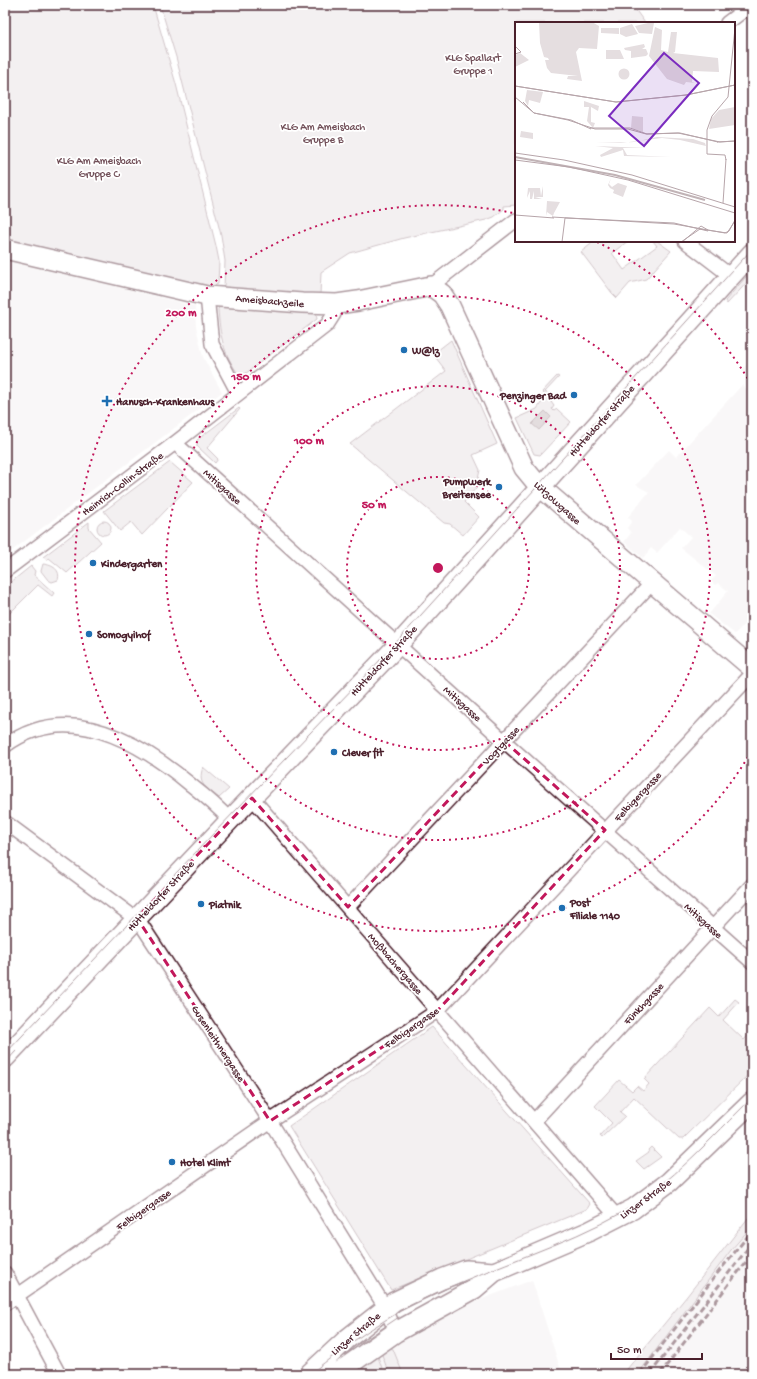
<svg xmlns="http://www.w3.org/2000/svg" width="757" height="1379" font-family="'Gochi Hand',sans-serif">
	<rect width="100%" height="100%" fill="#fff"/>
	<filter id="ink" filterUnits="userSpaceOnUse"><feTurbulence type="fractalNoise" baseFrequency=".025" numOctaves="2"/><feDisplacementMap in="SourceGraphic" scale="8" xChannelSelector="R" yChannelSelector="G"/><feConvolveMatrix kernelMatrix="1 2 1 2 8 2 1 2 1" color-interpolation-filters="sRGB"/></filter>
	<g filter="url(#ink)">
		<path fill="#f2eeef" d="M5,259l190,47 1,20 7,31 19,35 -217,164z
			M751,360l1,1v19l-10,-10z
			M742,385l8,7 2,-1v233l-4,-4 -13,14 -26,-20 19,-23 -10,-8 -3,2 -4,-4 5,-5 -35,-28 10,-11 -11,-10 -23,26 -6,-5 -8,10 -19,-16 7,-9 -4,-5 5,-7 -4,-4 21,-25 -13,-7 33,-35 7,7z
			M752,1226v148h-114l93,-124z
			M532,1280l30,94h-219l73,-50z"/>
		<path fill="#e5dee0" stroke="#987e86" d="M5,5h148l23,79 40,162 3,15 -1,23 -8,3 -172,-38 -33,-8z
			M160,5h472l13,18h-129v182l-12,1v3l-10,8 -8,3 -82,18 -54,15 -29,19 -1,23 -56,-3 -40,-4 1,-27 -4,-26 -45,-178z
			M595,241h33l-16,12 12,17 33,-24 -4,-5h4l14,10 -25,28 -16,4 -13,15 -5,-5 -31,-41z
			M752,270v7l-25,27 -2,-3z
			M221,305l95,9 1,5 -72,55 -6,1c-16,-22 -19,-39 -21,-66z
			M451,340l46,104 -24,11 7,15 -4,18 -12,14 15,15 -16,18 -13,-11 -6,-1 -94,-79 96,-73 -13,-17z
			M557,376l2,1 -14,15 10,6 -4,4 3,4 -2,3 2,2 3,-2 14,13 -31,33 -6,-1 -17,-36 20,-9 9,-13 -4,-4z
			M239,408l1,1 -33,39 11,11 -3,4 -18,-17v-6z
			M170,462l23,20 -51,53 -11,-13 -11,9 -16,-20z
			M97 528a7 7 0 1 1 14 0a7 7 0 1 1-14 0Z
			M89,522v6l12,14 -34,31 -18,-15 -3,2 -3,-3z
			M43,564c10,1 18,6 15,16l-6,2 -4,-2 -7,-9z
			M31,566l4,5 -1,4 20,18 -2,3 -14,-11 -33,33v-31z
			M203,767l26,22 -10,9c-13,-11 -22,-13 -16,-31z
			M735,999l4,3 -16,18 21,20 8,-9v40l-69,68h-4l-45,-42 -14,15 5,4 -23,22 -2,-2 12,-13 -17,-17 24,-26 13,11 5,-5 6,5 6,-7 -5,-5 66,-71 9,9z
			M432,1027l158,177 -3,5 -196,81 -102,-164z
			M651,1147l10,10 -17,12 -8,-8 13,-9 -1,-2z
			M752,1213v13l-21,24 -93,124h-15l64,-78z
			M389,1347l4,2 10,25h-14l-8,-22z
			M377,1354l7,20h-7l-18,-7z"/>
		<path fill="#c1b3b6" stroke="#91787e" d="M545,411l6,6 -12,13 -7,-6z"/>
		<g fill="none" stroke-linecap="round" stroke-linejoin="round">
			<defs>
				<path id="street" d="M727,23l24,-18
					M685,241l47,36
					M431,286l85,-66
					M207,296l5,48 26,49
					M175,443l329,298 248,221
					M5,571l170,-128 152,-118 7,-11 3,-10
					M5,746c63,-47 136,-3 186,39 14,11 27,22 39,35
					M252,798l366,420
					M5,822l134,99 131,200 115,186 11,25
					M348,907l304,-324
					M535,1120l217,-235
					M5,1273l54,101
					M5,1304l265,-183 167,-110 315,-337"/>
				<path id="secondary" d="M5,249l202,47 95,7 35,1 21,-3 73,-15 11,8 8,12 74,162 14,17 214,183
					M5,1058l225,-238 168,-175 354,-392
					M309,1374l38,-35 47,-37 48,-23 24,-9 28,2
					M336,1374l60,-42 78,-43 20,-17 96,-41 43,-22 36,-27 83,-80"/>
			</defs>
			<use href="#street" stroke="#4a1f2b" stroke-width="16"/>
			<use href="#secondary" stroke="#4a1f2b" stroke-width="22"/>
			<use href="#street" stroke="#fff" stroke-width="13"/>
			<use href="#secondary" stroke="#fff" stroke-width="19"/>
			<path stroke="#4a1f2b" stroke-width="1" d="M5,1054l209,-221 169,-176 369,-408
				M5,1063l11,-12
				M359,1344l40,-27
				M310,1374c39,-31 78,-59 124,-80 62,-29 129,-48 189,-82 49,-29 88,-74 129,-114"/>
			<path stroke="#4a1f2b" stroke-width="3" stroke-dasharray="6 3" stroke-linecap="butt" d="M640,1374l76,-99 36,-44
				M650,1374l102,-131
				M660,1374l92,-120"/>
		</g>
	</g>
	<path d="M0 0H757V1379H0ZM504,741l101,89 -168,181 -167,110 -133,-203 115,-120 96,109z" fill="#fff" fill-opacity=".55" fill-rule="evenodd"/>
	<path fill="none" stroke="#c2185b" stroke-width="3" stroke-dasharray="8 5" stroke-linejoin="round" d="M504,741l101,89 -168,181 -167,110 -133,-203 115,-120 96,109z"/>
	<g fill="none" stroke="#c2185b" stroke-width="2" stroke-dasharray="2 4">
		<circle cx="438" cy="568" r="91"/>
		<circle cx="438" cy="568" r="182"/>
		<circle cx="438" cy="568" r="272"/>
		<path d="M751 752A363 363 0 1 1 513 213M597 242A363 363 0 0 1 751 384"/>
	</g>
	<g fill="#1f6fb2" stroke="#fff" stroke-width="1.5">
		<circle cx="404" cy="350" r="4"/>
		<circle cx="574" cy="395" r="4"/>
		<path d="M105 395h4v4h4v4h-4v4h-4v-4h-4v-4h4z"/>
		<circle cx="499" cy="487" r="4"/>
		<circle cx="93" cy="563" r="4"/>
		<circle cx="89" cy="634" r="4"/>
		<circle cx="334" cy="752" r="4"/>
		<circle cx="201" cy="904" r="4"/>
		<circle cx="562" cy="908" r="4"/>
		<circle cx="172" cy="1162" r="4"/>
	</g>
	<g text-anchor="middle" stroke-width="3.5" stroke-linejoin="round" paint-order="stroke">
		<g font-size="11" fill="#714f58" stroke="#fff">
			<text x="473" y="61">KLG Spallart<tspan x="473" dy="13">Gruppe 1</tspan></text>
			<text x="323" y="130">KLG Am Ameisbach<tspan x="323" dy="13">Gruppe B</tspan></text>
			<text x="99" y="164">KLG Am Ameisbach<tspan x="99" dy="13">Gruppe C</tspan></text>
		</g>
		<g font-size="11" fill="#4a1f2b" stroke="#fff">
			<text transform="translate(270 300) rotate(5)" y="4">Ameisbachzeile</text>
			<text transform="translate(601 420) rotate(-48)" y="4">Hütteldorfer Straße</text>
			<text transform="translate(122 483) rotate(-37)" y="4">Heinrich-Collin-Straße</text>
			<text transform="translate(223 486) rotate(42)" y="4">Mitisgasse</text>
			<text transform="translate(558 502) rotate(42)" y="4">Lützowgasse</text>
			<text transform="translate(383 660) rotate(-47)" y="4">Hütteldorfer Straße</text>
			<text transform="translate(463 703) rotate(42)" y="4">Mitisgasse</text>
			<text transform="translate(500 745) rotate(-47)" y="4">Vogtgasse</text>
			<text transform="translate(637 796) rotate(-47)" y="4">Felbigergasse</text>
			<text transform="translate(160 895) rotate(-47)" y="4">Hütteldorfer Straße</text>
			<text transform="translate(704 920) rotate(42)" y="4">Mitisgasse</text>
			<text transform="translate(396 963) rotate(49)" y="4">Moßbachergasse</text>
			<text transform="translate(643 1003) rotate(-47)" y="4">Fünkhgasse</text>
			<text transform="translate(411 1027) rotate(-35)" y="4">Felbigergasse</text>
			<text transform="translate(219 1043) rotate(57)" y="4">Gusenleithnergasse</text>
			<text transform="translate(645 1198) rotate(-36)" y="4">Linzer Straße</text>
			<text transform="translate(143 1209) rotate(-35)" y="4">Felbigergasse</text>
			<text transform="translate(355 1333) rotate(-40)" y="4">Linzer Straße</text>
		</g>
		<g font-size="11" font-weight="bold" fill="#4a1f2b" stroke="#fff" text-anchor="start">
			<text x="412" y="354">W@lz</text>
			<text x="566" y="399" text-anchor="end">Penzinger Bad</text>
			<text x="116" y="405">Hanusch-Krankenhaus</text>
			<text x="491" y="485" text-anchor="end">Pumpwerk<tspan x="491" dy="13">Breitensee</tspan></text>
			<text x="101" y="567">Kindergarten</text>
			<text x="97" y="638">Somogyihof</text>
			<text x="342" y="756">Clever fit</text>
			<text x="570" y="906">Post<tspan x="570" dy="13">Filiale 1140</tspan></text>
			<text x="209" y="908">Piatnik</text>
			<text x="180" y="1166">Hotel Klimt</text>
		</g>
	</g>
	<g transform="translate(515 22)">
		<rect width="220" height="220" fill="#fff"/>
		<path d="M24,0h53l7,4 -2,23 -18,-1 -3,4 6,29 -15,-2 1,-3h10l-27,-3 -4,-5 -2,-8h4l-1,-2 -4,-1 -4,-14zM133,1h6l-2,11 -13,-1 -4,-7zM117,2l6,10 -12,3 -6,-3v-6zM140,5l7,3 -1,20 7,2 3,-20h6l-2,20 -2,1 45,5 1,14 -26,-1 -1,11 3,1 -9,-1 -2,3 -17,-6 -18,-23zM86,6h18v6l-18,-1zM129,22l1,3 -3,2h4l2,5 -2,2 -15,2v-7l-6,-1 -1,-2zM91,28h14l4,9h-18zM5,31l9,7 -14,7v-12zM103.5 52a5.5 5.5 0 1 1 11 0a5.5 5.5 0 1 1-11 0ZM12,68l16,2 -3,11 -11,-3 -1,6 -3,-5zM69,79l15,5 -1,5 -7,-4v15l4,1 -2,5 -6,-7 2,-14h-5zM220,85v18l-26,4 2,-10 8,-9zM117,94l11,1v15l-12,-4zM6,109l12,2v6l-13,-2zM142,115l36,2 12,4 1,3 -26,-6 -18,-2 -41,5h-25l38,-1zM80,124l52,2h-24l4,7 44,2 -47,-1 -1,-6 -22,7 -1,-2 13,-7zM96,156l-2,6 3,3 6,-4 9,3 -4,11 -10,-4 1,-3 -4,-2 -3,2 3,-2 -2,-3zM28,164v11h-8l7,2h-8v-8l-2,8h-2v-8l-3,7 1,-10h12l1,8zM32,179l13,1 -6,11 -3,-1 3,1 -1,3 -6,-4 -1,4z" fill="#e5dee0"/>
		<path fill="none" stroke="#c1b3b6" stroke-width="2" d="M0,135l100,18 90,25"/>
		<path fill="none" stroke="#b7a5aa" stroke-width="1" d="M0,24l6,6 -6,2M0,64l101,16 70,-7 49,-10M0,64l101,16 70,-7 49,-10M0,75l19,16 34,7 27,9h33l18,5 32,-1 42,9 15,-1M8,80l11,11 37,7 20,9M75,106h40l17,6 33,-1 38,9M202,120l18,-1M0,131l49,7 68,15 103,32M0,138l54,7 59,13 107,33M211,138l-1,-5 -18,-1v-24l5,-14 16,-19 7,-69M208,181l3,-44M0,193l39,3M37,195l122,7 51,9 4,-2 6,-11M47,220l3,-24 109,5 34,8M166,220l19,-13 27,4 8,-12M167,220l19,-16 7,4"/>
		<path fill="#7b2cbf" fill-opacity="0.15" stroke="#7b2cbf" stroke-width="2" d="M149,31l35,30 -55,63 -35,-30z"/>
		<rect width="220" height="220" fill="none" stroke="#4a1f2b" stroke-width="2"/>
	</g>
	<circle cx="438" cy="568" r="6" fill="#c2185b" stroke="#fff" stroke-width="2"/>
	<g font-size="12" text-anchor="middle" font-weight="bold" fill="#c2185b" stroke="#fff" stroke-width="3.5" stroke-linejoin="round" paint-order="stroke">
		<text x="181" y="316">200 m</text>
		<text x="246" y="380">150 m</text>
		<text x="309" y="444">100 m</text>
		<text x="374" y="508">50 m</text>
	</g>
	<rect width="757" height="1379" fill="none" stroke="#fff" stroke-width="20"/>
	<rect x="10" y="10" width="737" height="1359" fill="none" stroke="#4a1f2b" stroke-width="1.5" filter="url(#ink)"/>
	<path d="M611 1353v6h91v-6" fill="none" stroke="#4a1f2b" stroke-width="2"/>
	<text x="617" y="1353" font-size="12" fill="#4a1f2b" stroke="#ffffff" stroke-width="3" paint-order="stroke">50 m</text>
</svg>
